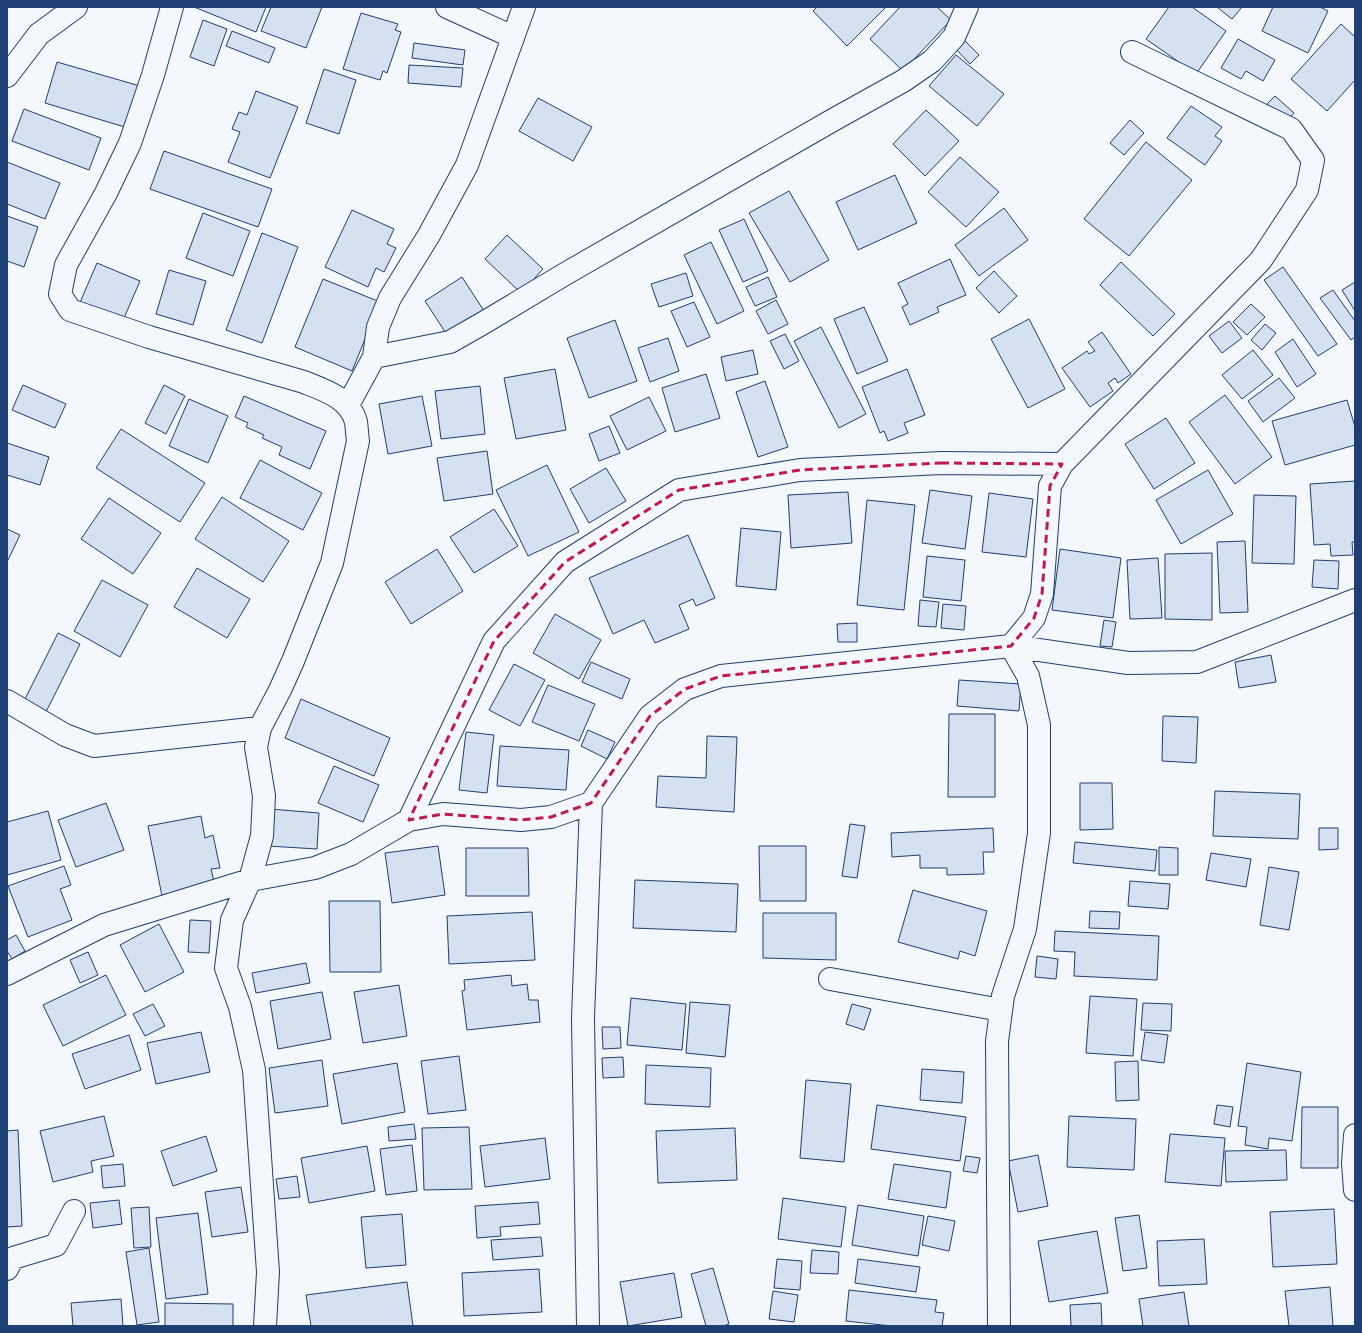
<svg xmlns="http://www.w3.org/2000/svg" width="1362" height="1333" font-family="'Source Sans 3',sans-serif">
	<rect width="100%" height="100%" fill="#f4f7fb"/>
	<path fill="#d5e0f0" stroke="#1d3f73" d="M194,7h72l-10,25z
		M271,7h51l-16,41 -45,-17z
		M817,7h69l-39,39 -34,-35z
		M900,7h37l14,13 -48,51 -33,-32z
		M1169,7h23l34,24 -30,43 -50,-35z
		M1217,7h25l-10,12z
		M1273,7h47l8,4 -20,42 -46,-22z
		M361,13l37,11 -3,6 6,2 -14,41 -4,-2 -3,9 -37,-11z
		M203,20l24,9 -13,37 -24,-9z
		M1341,24l14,13v43l-28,31 -36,-32z
		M232,31l43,17 -6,15 -43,-17z
		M1238,39l37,21 -12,21 -17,-10 -5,8 -20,-11z
		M965,41l14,14 -9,9 -14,-15z
		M414,43l51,7 -2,15 -51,-7z
		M956,55l48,39 -27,32 -48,-40z
		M57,62l83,24 -12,42 -83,-25z
		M409,65l54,3 -2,19 -53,-4z
		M324,69l32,11 -17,54 -33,-11z
		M256,91l42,16 -28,71 -42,-16 12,-30 -8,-3 7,-17 8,3z
		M1275,96l19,17 -8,9 -19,-18z
		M538,98l54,29 -19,34 -54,-30z
		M1191,106l31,21 -7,9 7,5 -17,24 -38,-27z
		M24,109l77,29 -12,32 -77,-29z
		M926,110l33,31 -34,35 -32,-32z
		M1130,120l14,13 -20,22 -14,-12z
		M1146,142l46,38 -63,76 -45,-37z
		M164,151l108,38 -14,38 -108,-38z
		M960,157l39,35 -33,35 -38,-35z
		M7,162l53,21 -15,36 -38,-15z
		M895,175l22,48 -59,27 -22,-48z
		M789,191l40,69 -39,22 -41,-69z
		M1004,208l24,32 -49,36 -24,-31z
		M352,210l42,19 -7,15 9,4 -12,24 -8,-4 -8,19 -43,-20z
		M203,213l47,18 -17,45 -47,-18z
		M7,216l31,11 -14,40 -17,-6z
		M744,219l24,52 -25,11 -24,-52z
		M262,233l36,14 -36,96 -36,-13z
		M507,235l36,34 -22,24 -36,-34z
		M711,242l33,69 -27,13 -33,-69z
		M950,259l16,36 -29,12 2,5 -29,13 -8,-18 6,-3 -10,-21z
		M1121,262l54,52 -22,22 -53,-51z
		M97,263l43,18 -19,44 -43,-18z
		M1283,267l54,77 -19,12 -54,-76z
		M169,270l37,11 -13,44 -37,-11z
		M994,271l23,25 -18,17 -23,-25z
		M686,273l7,23 -34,11 -8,-23z
		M462,277l24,37 -37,24 -24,-37z
		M768,277l9,20 -22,9 -9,-19z
		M323,279l57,23 -28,69 -57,-24z
		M1355,282v29l-13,-21z
		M1333,290l22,31v16l-4,3 -31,-42z
		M776,300l12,24 -20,10 -12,-23z
		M694,302l16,35 -23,10 -16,-36z
		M1251,304l14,13 -18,18 -14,-13z
		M864,307l24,54 -31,13 -23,-55z
		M1029,319l36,70 -37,19 -37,-69z
		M615,320l22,61 -48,17 -22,-60z
		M1229,321l13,17 -20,15 -13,-17z
		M1265,324l11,9 -14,17 -11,-10z
		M821,327l45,87 -27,14 -45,-87z
		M1102,332l29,42 -13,9 -3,-5 -7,5 5,8 -23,16 -28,-39 25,-17 2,3 6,-3 -7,-9z
		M785,334l14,27 -15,8 -14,-28z
		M668,338l11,33 -29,11 -12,-34z
		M1293,339l23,35 -19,13 -22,-35z
		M753,350l5,24 -32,7 -5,-24z
		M1253,350l20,25 -31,24 -20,-24z
		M555,369l11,61 -50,9 -12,-61z
		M907,369l18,46 -21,8 4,10 -20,8 -4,-10 -4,2 -18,-46z
		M706,374l14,44 -45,14 -13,-44z
		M1279,378l16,20 -32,24 -15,-21z
		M765,381l23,66 -30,10 -22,-65z
		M23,385l43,19 -11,24 -43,-18z
		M164,385l21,11 -19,38 -21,-11z
		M480,386l5,48 -44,5 -6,-48z
		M1225,395l47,62 -37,27 -46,-62z
		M244,396l82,35 -16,38 -31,-14 3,-8 -20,-9 2,-3 -18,-8 2,-4 -13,-6z
		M422,396l10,50 -44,8 -9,-50z
		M649,397l17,34 -39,19 -17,-34z
		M189,399l39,17 -20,47 -39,-17z
		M1347,400l8,27v18l-70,20 -13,-44z
		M1166,418l29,45 -41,26 -29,-45z
		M609,426l11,27 -21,8 -10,-27z
		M121,429l84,54 -25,39 -84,-54z
		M7,443l42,14 -9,28 -33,-10z
		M487,451l6,43 -49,7 -7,-43z
		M260,460l62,33 -19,37 -63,-32z
		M547,465l32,67 -51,24 -32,-66z
		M606,468l20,33 -37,22 -19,-34z
		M1208,470l25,44 -52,30 -25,-44z
		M1355,481v61h-3l1,13 -22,1 -1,-12 -16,1 -4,-61z
		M930,490l42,6 -7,53 -43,-6z
		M848,492l4,51 -61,5 -3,-53z
		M989,493l44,6 -7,58 -44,-5z
		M1254,495l42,1 -2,68 -42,-1z
		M222,497l67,44 -26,41 -68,-43z
		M109,498l52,35 -28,41 -52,-35z
		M867,500l48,5 -11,105 -47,-5z
		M494,509l24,37 -44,27 -24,-36z
		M741,528l40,4 -5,58 -40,-4z
		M7,529l13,6 -13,27z
		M688,535l27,63 -19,8 -3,-7 -14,6 10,24 -34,14 -11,-23 -31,14 -24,-56z
		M1245,541l3,71 -28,1 -3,-71z
		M437,549l26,42 -52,33 -26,-42z
		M1060,549l61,9 -8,60 -61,-8z
		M1212,553v67l-47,-1v-65z
		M927,556l38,4 -4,41 -38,-4z
		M1158,558l4,60 -32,1 -3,-59z
		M1314,560l25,1 -1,28 -26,-2z
		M197,568l53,31 -23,39 -53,-31z
		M102,580l46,25 -28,52 -46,-26z
		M920,600l19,2 -3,25 -18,-1z
		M943,604l23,2 -2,24 -23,-2z
		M555,614l46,26 -22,39 -46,-26z
		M1104,620l12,2 -4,25 -12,-1z
		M857,623v19h-19l-1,-18z
		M58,633l22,11 -34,68 -22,-11z
		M1271,655l5,27 -37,6 -4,-26z
		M591,662l39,17 -8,20 -40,-17z
		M514,664l31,16 -25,46 -31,-16z
		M959,680l62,4 -2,27 -62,-5z
		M548,685l47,19 -16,37 -47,-19z
		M301,699l89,39 -16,38 -89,-38z
		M949,714h46v83h-47z
		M1163,716l35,1 -2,46 -34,-2z
		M588,730l27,12 -8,17 -26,-13z
		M466,732l28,3 -7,58 -28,-3z
		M707,736l30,1 -3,75 -78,-5 2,-31 48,2z
		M500,746l69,4 -3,40 -69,-4z
		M334,766l45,19 -16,37 -45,-19z
		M1080,783h32l1,46 -33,1z
		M1215,791l85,3 -2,45 -85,-3z
		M106,803l18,47 -48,17 -18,-47z
		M270,809l49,4 -2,36 -49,-3z
		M48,811l13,49 -54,15v-53z
		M201,816l4,22 8,-3 7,33 -9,1 4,17 -53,10 -14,-70z
		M850,824l15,2 -8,52 -15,-2z
		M993,828l1,24h-11l1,22 -37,1v-7h-27v-13l-28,2 -1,-24z
		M1319,828h19v21l-19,1z
		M1075,842l82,8 -2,21 -82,-8z
		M438,846l7,49 -53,8 -7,-50z
		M759,846h47v55h-46z
		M1159,847l19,1v27h-19z
		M466,848h62l1,48h-63z
		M1211,853l40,6 -5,28 -40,-7z
		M64,866l7,19 -11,4 12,31 -44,17 -20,-51z
		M1269,867l30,5 -10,58 -29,-5z
		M635,880l103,4 -2,48 -103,-4z
		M1130,881l40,3 -2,25 -40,-3z
		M913,890l74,21 -12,45 -15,-5 -2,8 -60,-17z
		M329,901h51l1,71h-51z
		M1090,911l30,1 -1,17 -30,-1z
		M532,912l3,48 -86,4 -2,-48z
		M763,913h73v47l-73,-2z
		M190,920l21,1 -2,32 -21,-1z
		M159,924l25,48 -39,20 -25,-47z
		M1055,931l104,5 -2,44 -83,-4 1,-24 -21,-1z
		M16,935l9,16 -13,8 -5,-8v-11z
		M88,952l10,23 -18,8 -10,-23z
		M1037,956l21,3 -2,20 -21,-2z
		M306,963l4,20 -54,10 -4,-20z
		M106,975l20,40 -63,31 -20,-41z
		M511,975l1,11 15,-2 2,16h9l2,22 -73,8 -5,-39 3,-1 -1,-10z
		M399,985l8,51 -44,7 -9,-51z
		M322,992l9,47 -53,10 -8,-48z
		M1090,996l47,3 -4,57 -47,-3z
		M631,998l55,6 -4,46 -55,-5z
		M690,1002l40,3 -5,52 -39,-4z
		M1143,1003l29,1 -1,27 -30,-1z
		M153,1004l12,22 -20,10 -12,-22z
		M852,1004l19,5 -7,21 -18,-6z
		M602,1027h18l1,21 -18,1z
		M201,1032l9,40 -54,12 -9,-41z
		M1145,1032l23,3 -4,28 -23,-3z
		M129,1035l12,35 -56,19 -13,-35z
		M459,1056l7,54 -38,4 -7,-53z
		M623,1057l1,20 -21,1 -1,-20z
		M322,1060l6,46 -53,7 -6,-45z
		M1138,1061l1,39 -23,1 -1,-39z
		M397,1063l8,49 -63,12 -9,-50z
		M1247,1063l54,9 -9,69 -23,-3 -1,11 -23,-4 2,-18 -9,-1z
		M646,1065l65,3 -1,39 -65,-3z
		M922,1069l42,3 -2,31 -42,-3z
		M806,1080l45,4 -7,78 -44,-4z
		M877,1105l89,12 -6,44 -89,-12z
		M1217,1105l16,2 -3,20 -16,-3z
		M1302,1107h36v61h-37z
		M104,1116l10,40 -23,5 2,11 -40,10 -13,-51z
		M1069,1116l67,3 -2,51 -67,-3z
		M414,1124l2,15 -27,2 -1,-14z
		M469,1127l3,62 -48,1 -2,-62z
		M735,1128l2,52 -79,3 -2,-52z
		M18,1130l4,96 -15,1v-96z
		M1170,1134l55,4 -4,48 -56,-4z
		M206,1136l11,35 -44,15 -12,-35z
		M545,1138l5,41 -65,8 -5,-41z
		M412,1145l5,46 -31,4 -6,-46z
		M367,1146l8,45 -66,12 -8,-45z
		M1286,1150l1,30 -61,2 -1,-31z
		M1038,1155l10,51 -30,6 -10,-51z
		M966,1156l14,2 -3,15 -14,-2z
		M123,1164l2,22 -22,2 -2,-22z
		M894,1164l57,8 -5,36 -58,-9z
		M297,1176l3,21 -21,2 -3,-20z
		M241,1187l7,45 -36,5 -7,-45z
		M783,1198l63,9 -5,40 -63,-8z
		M119,1200l3,24 -29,4 -3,-25z
		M538,1202l2,22 -40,3 1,9 -24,2 -2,-32z
		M858,1205l66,11 -6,40 -66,-11z
		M149,1207l2,40 -17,1 -3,-40z
		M1334,1209l3,55 -64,3 -3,-55z
		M198,1213l10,81 -42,5 -10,-81z
		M402,1214l4,51 -40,3 -5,-51z
		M1139,1215l8,53 -24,3 -8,-53z
		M928,1216l27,5 -6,30 -27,-6z
		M1097,1231l11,62 -59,9 -11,-61z
		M541,1237l2,19 -50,4 -2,-20z
		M1204,1239l3,45 -48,2 -2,-45z
		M149,1248l10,74 -22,3 -11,-73z
		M812,1250l27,2 -1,22 -28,-1z
		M777,1259l25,2 -2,29 -26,-2z
		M858,1259l62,8 -4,25 -61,-9z
		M713,1268l16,56 -6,2h-17l-15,-52z
		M539,1269l3,43 -78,4 -2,-43z
		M674,1273l8,44 -54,9 -8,-44z
		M407,1282l6,44h-102l-5,-31z
		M1330,1287l3,39h-44l-4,-35z
		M849,1290l88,10 -2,12 9,1 -2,13h-51l-45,-5z
		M773,1291l25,4 -4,27 -25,-3z
		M1184,1292l5,34h-46l-4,-27z
		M121,1299l2,27h-50l-2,-23z
		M165,1303l68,1v22h-68z
		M1101,1303l1,23h-31l-1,-21z"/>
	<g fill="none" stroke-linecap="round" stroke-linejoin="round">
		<defs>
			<path id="minor" d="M172,7l-19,68 -23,68 -24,50 -40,72 -6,29 10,16 79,27 155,45c20,8 46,16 52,40 1,6 1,13 2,19l-26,122 -39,98 -13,29 -20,38 -4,19 8,49 -2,40 -12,44 -18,40 -6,48 14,39 14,63 14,202 -3,54
				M447,7l66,30
				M7,76l32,-42 37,-27
				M374,357l76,-15 35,-20 80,-48 268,-154 70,-39 29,-20 22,-24 13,-30
				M348,405l26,-48 4,-30 12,-29 39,-63 38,-70 57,-158
				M1011,646l23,-28 8,-24 8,-108 12,-22 199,-204 46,-70 6,-30 -22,-31 -159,-77
				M7,701l58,34 29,11 166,-18
				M409,820l85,-179 71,-79 114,-72 121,-20 141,-7 121,1
				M7,974l97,-49 146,-45 65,-12 36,-14 58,-34 34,-6 78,6 30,-3 40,-14
				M830,979l171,31
				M1355,1135l-2,28 2,27
				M7,1269l6,-11 43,-13 18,-34
				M588,1326l-5,-308 8,-215 59,-87 35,-27 36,-13 290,-30 117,17 69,-1 158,-62
				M999,1326l-2,-285 6,-45 22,-67 14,-96v-108l-11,-49 -17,-30"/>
		</defs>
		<use href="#minor" stroke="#1d3f73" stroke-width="24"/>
		<use href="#minor" stroke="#f4f7fb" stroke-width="22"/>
	</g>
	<path fill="none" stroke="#c2185b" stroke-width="3" stroke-dasharray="8 5" stroke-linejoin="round" d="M941,463l121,1 -12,22 -8,108 -8,24 -23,28 -290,30 -36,13 -35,27 -59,87 -40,14 -30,3 -78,-6 -34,6 85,-179 71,-79 114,-72 121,-20z"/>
	<rect width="1362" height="1333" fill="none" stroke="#1d3f73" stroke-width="16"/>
</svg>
